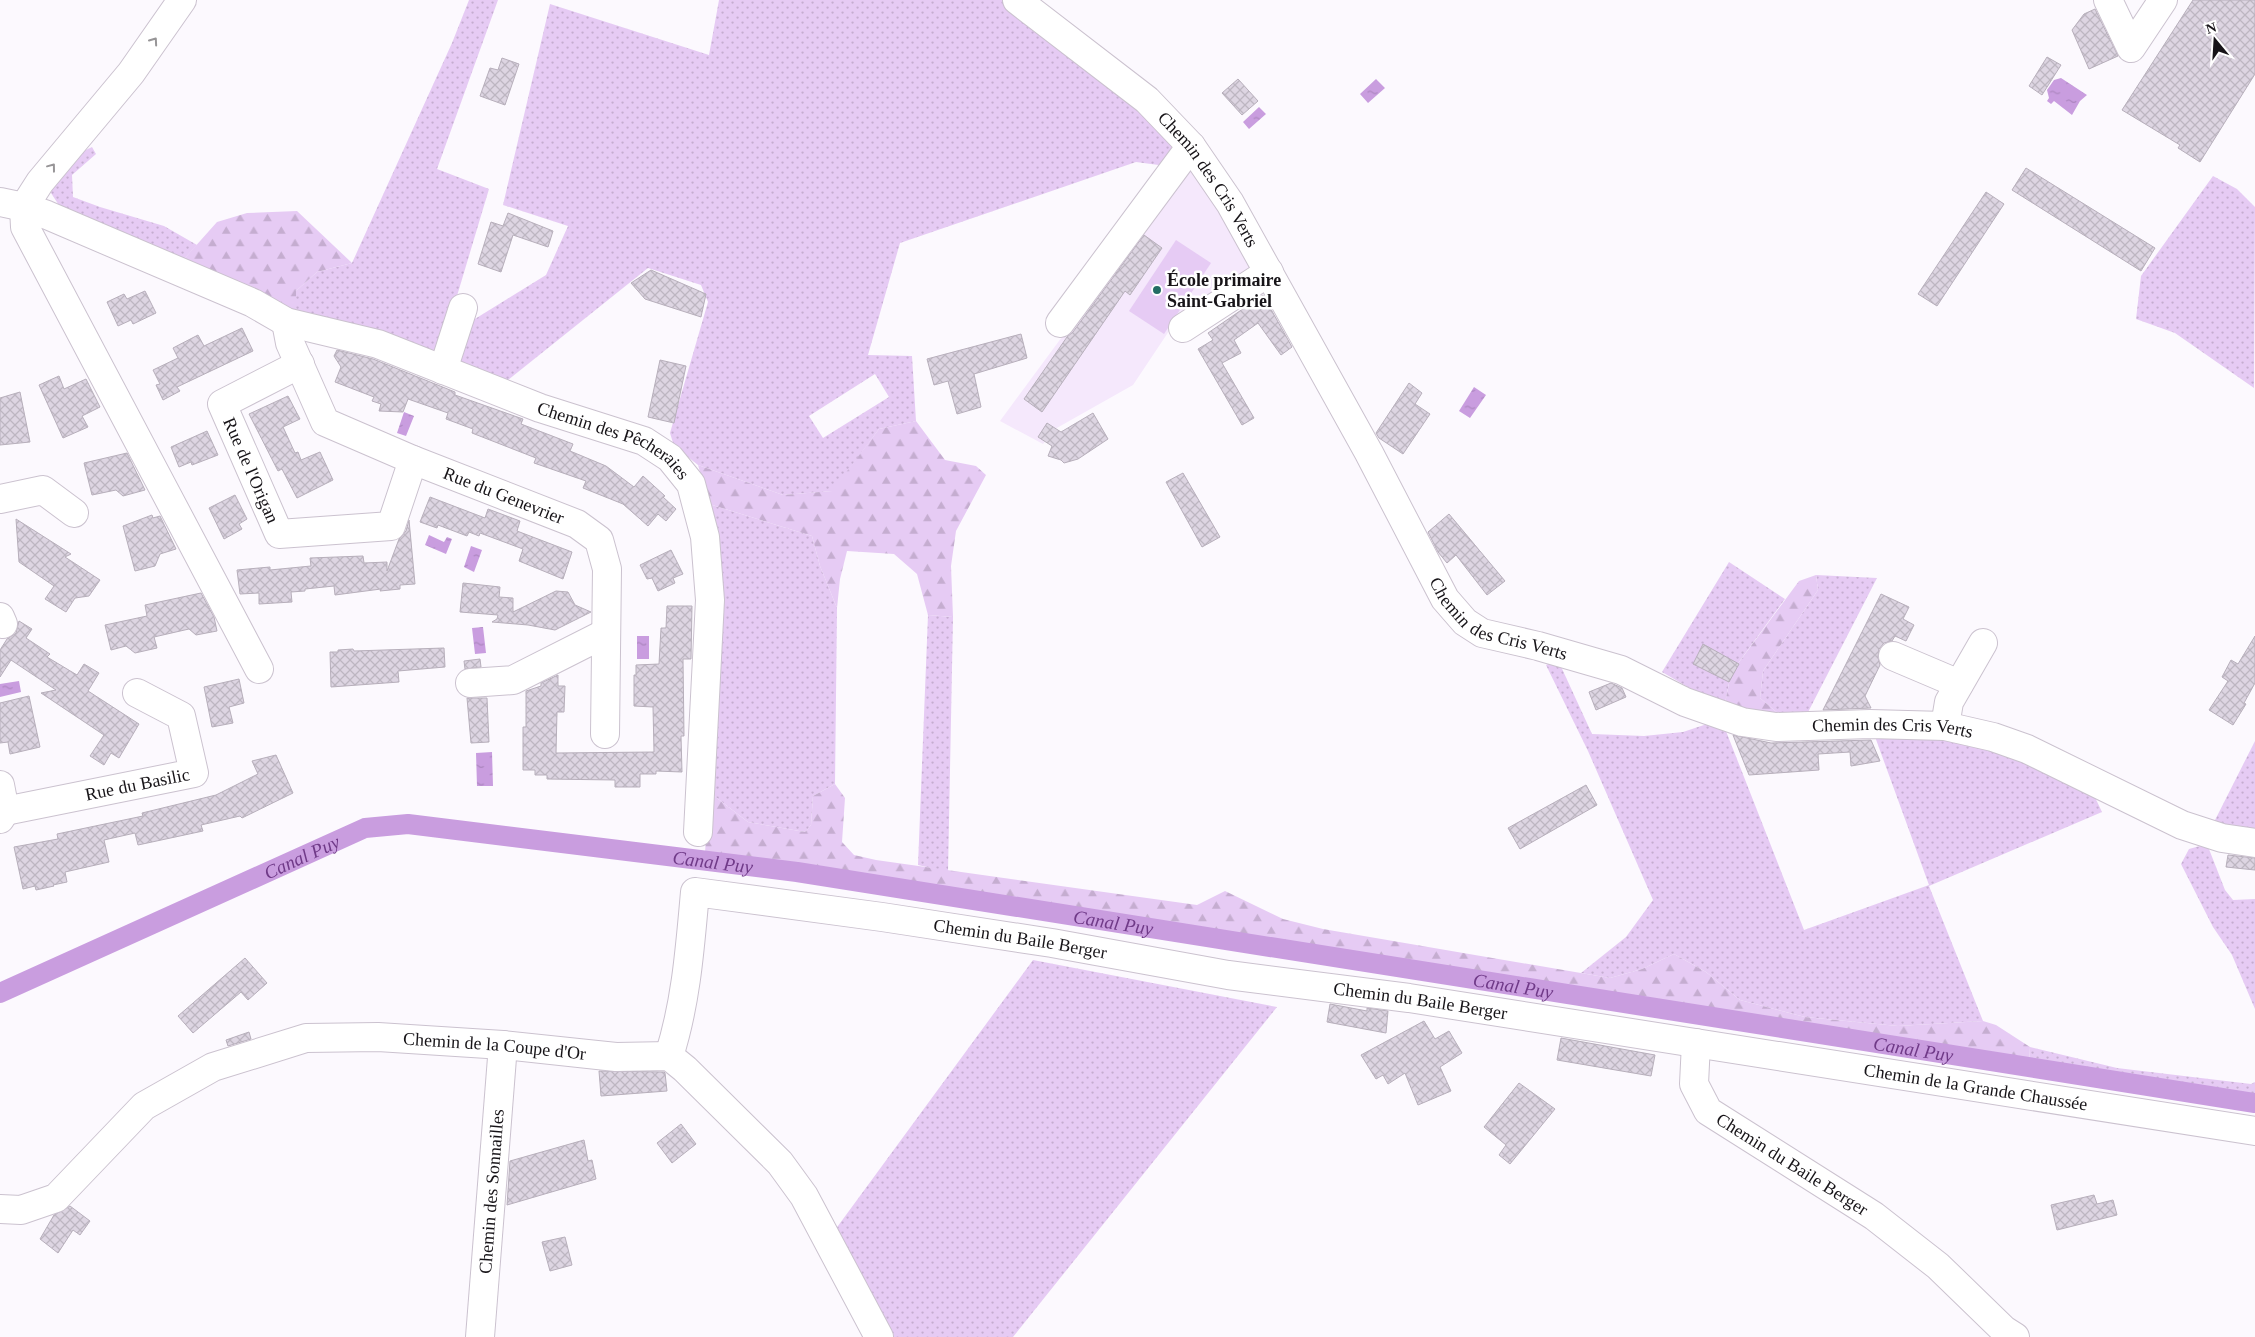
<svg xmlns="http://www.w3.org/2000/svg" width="2255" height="1337" font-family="'Times New Roman',serif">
	<defs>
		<pattern id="green-dots" width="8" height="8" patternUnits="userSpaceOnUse" patternTransform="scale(1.25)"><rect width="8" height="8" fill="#e6cbf4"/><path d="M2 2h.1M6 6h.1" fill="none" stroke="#c5add0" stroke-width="1.8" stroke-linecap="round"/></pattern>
		<pattern id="forest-firs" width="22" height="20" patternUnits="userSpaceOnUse" patternTransform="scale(1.25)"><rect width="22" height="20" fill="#e6cbf4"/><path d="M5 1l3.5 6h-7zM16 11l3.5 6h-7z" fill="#c5add0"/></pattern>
		<pattern id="water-ripples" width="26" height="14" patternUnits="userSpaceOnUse" patternTransform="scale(1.25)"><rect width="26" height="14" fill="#c99ddf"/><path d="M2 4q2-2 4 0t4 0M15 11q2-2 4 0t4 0" fill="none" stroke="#ac86bf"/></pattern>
		<pattern id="building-cross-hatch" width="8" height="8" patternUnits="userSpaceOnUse" patternTransform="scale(1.25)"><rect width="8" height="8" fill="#ddd5e2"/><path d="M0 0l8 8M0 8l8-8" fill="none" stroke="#bdb6c1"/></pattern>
	</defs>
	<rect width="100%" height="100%" fill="#fcf9fe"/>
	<path fill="#f5e8fc" d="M1191,162l64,102 -76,52 -46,69 -78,44 -12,15 -43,-23z"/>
	<path fill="url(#green-dots)" fill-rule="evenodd" d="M469,0h29l-61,169 52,20 -38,127 -14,36 -141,-41v-20l21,-19 35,-9 100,-220z
		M719,0h289l104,78 60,67 -6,21 -30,-4 -236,81 -32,112 44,1 4,65 -37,8 -46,62 -50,4 -85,-30 -24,-19 -4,-13 38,-131 -7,-17 -53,-17 -145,116 -45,-23 12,-39 76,-47 22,-49 -65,-21 47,-201 159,51zM875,374l14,23 -66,41 -14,-22z
		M92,147l4,7 -24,21 1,22 27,10 64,19 33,19 -13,14 -122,-49 -11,-17 2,-11 18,-25z
		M2213,176l24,13 18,18 -1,181 -79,-55 -39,-14 5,-43z
		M709,504l103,32 8,30 17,42 -2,176 -22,12 -2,29 -6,7 -57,-10 -39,-30z
		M1729,562l56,37 -54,74 -7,35 -62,-36z
		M1816,575l61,3 -73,142 -17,1 -27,-23 3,-27 55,-81z
		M928,615l25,2 -5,255 -30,-7z
		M1558,660l34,74 52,2 39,-4 24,-8 17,2 80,204 125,-45 -55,-151 95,3 122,52 11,23 -173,74 54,135 -85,5 -93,-9 -65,-17 -34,-28 -32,-18 -32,15 -32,9 -29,-5 45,-36 27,-37 -65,-149 -42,-86z
		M2255,741v93l-44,-6z
		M2207,844l18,46 8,10 22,-1v110l-23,-54 -19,-28 -32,-63 8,-15z
		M1033,960l244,47 -264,330h-124l-54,-107z
		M2030,1047l87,21 134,16 4,-2v16l-226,-35z"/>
	<path fill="url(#forest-firs)" d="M297,211l55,52 -35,9 -21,19v20l-112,-52 33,-37 30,-9z
		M916,421l29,39 31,6 10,9 -30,56 -5,35 2,51 -25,-2 -11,-41 -23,-20 -47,-3 -7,28 -3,29 -17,-42 -8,-30 -103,-32 -11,-39 85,30 49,-4 47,-62z
		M1816,575l2,15 -55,81 -3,27 27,23 -63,-13 7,-35 68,-92z
		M835,784l10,14 -3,44 12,13 22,5 321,45 28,-14 58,28 40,10 287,49 32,-9 32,-15 32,18 34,28 65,17 93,9 85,-5 13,4 34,22 -1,16 -1324,-210 4,-61 39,30 57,10 6,-7 2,-29z"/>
	<path fill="#e6cbf4" d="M1176,240l35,23 -47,71 -35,-23z"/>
	<path fill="url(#water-ripples)" d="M2061,78l26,17 -7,6 -8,14 -18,-14 -3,3 -4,-3 2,-3 -2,-8 7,-10z
		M1376,79l9,9 -17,15 -8,-9z
		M1259,107l7,7 -17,15 -6,-7z
		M1474,387l12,8 -16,23 -11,-7z
		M404,412l10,4 -8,20 -9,-3z
		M429,535l15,7 3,-5 5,2 -6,15 -21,-9z
		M471,546l11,4 -8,22 -10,-5z
		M483,627l3,26 -11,1 -3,-26z
		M637,636h12v23h-12z
		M19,681l2,11 -21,5v-13z
		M492,752l1,34h-16l-1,-33z"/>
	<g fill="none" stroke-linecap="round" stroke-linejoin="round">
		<path stroke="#c99ddf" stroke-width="20" id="s1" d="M0,993l365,-165 43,-4 389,48 1458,231"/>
	</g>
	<path fill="url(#building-cross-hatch)" stroke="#b7afbb" d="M2193,0h62v74l-55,88 -22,-14 2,-3 -58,-35z
		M2095,9l23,47 -29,13 -17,-39 12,-16z
		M2047,57l14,8 -19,30 -13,-9z
		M502,58l17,6 -14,41 -25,-9 10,-28 8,2z
		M1238,79l20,22 -16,14 -20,-22z
		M2026,168l129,80 -14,23 -129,-81z
		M1986,192l18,12 -67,102 -19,-12z
		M508,213l45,18 -5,16 -35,-12 -12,37 -23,-8 13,-42 12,4z
		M1144,235l18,13 -32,47 -5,-4 -83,121 -18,-13 43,-62 6,-5z
		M651,270l55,24 -5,23 -56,-18 -14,-16z
		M145,291l11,22 -23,11 -2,-4 -13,6 -11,-24 17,-8 3,5z
		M1263,295l29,52 -11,8 -23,-32 -24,17 7,13 -19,10 32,55 -12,7 -44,-76 15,-9 -5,-7z
		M242,328l11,23 -76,36 3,4 -17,9 -7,-15 4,-1 -7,-14 25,-12 -5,-10 25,-13 6,11z
		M1021,334l6,24 -53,16 7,33 -24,7 -9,-33 -14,4 -7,-26z
		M337,350l36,9 82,33v3l68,24 -2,5 52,20 -3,7 36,15 28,21 9,-11 22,20 -2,1 13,12 -10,12 -8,-7 -10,12 -25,-22 -40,-16 3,-7 -52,-18 2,-5 -64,-25 1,-4 -27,-10 2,-6 -40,-14 -5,13 -24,-1 2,-7 -9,-3 2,-4 -39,-15 6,-15 -7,-11z
		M660,360l26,6 -12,57 -26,-6z
		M59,376l5,13 22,-10 14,28 -18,9 6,11 -25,11 -24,-53z
		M1409,383l13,10 -7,11 15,10 -27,40 -24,-16 -3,-5z
		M20,392l10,50 -30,3v-47z
		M288,396l12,23 -17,8 12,26 3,-1 3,8 19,-8 13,28 -36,18 -15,-29 -4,2 -29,-57z
		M1093,413l15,26 -30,20 -14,4 -3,-3 -13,-4 4,-10 -14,-9 9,-14 14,9z
		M207,431l11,24 -26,10 -1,-3 -12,5 -8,-20z
		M127,453l18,37 -22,6 -7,-6 -24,5 -8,-32z
		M1183,473l37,64 -18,10 -36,-65z
		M235,495l12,24 -8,5 3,5 -18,10 -15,-31z
		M430,497l55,21 3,-9 32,12 -3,10 55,21 -9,27 -44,-18 4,-12 -43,-16 -1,3 -10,-4 -2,4 -29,-11 -1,3 -17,-6z
		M1449,514l56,67 -18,14 -31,-40 -9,8 -9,-11 -10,-20z
		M152,515l1,3 7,-2 16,33 -16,5 -5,12 -20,5 -12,-45z
		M16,519l55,35 -6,3 35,23 -11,16 -14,2 -9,14 -21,-13 9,-13 -35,-24z
		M409,520l6,64 -15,1v4l-20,2 1,-2 -46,6 -1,-9 -29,3v2l-14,1 1,10 -33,2v-11l-19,1 -3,-24 33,-3v3l41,-4 -1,-8 53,-2 1,7 23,-1v9l12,-32 7,-8z
		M671,550l12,24 -10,4 2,5 -17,8 -6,-13 -5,1 -7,-14z
		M463,583l37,4 -1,10 14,1v14l43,-21 12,1 7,13 16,7 -36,18 -27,-5 -36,-3 5,-3 1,-4 -38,-3z
		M201,593l13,24 3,14 -21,4 -7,-6 -35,8 3,11 -22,5 -9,-7 -15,4 -6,-25 42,-9 -2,-11z
		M1881,594l28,13 -6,12 11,6 -8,16 -11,-5 -3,5 -8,2 -5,6 -1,8 2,8 -15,31 6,12 -48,2z
		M667,606h25l-1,53h-8l1,77h-3l1,36 -26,-1v3h-16v13h-25v-7l-68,-1v-4h-12v-5h-12v-43h3v-36l15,-5v-3l17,-8v11h7l-1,26h-7l-1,41 98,-1 -1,-45 -19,-1v-31h2v-10l23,-1 2,-36h5z
		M19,621l13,8 -6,9 24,16 -3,3 30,18 7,-11 15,9 -11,18 51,33 -20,34 -8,-5 -7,12 -14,-9 14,-21 -63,-42 15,-3 -45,-30 -11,17v-27l7,-11 9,-6z
		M2255,636v47l-11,20 2,1 -13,21 -24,-15 19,-29 -6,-4 9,-17 7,4z
		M1703,644l36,20 -10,18 -36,-18z
		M444,648l1,19 -47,4 1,11 -68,5 -1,-35h8v-2l15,-1 1,2z
		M480,659l1,8 -16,2 -1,-8z
		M239,679l5,24 -15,4 4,16 -21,4 -8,-40z
		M1611,683l11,5 4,9 -30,13 -7,-18z
		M29,696l11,51 -30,7 -2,-12 -8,1v-40z
		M467,698h20l2,44 -18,1z
		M1733,735l38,8 100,-3 9,21 -29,5 -1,-14 -32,2 1,16 -70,5z
		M276,755l17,38 -51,25 -2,-2 -39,9 2,6 -65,14 -3,-12 -31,7 5,22 -44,10 2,10 -14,3 1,1 -18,4 -1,-4 -12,3 -9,-42 44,-8 -1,-5 86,-18 -1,-3 74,-18 42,-21 -6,-13z
		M1586,785l11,20 -77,44 -12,-21z
		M2228,855l27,3v12l-29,-3z
		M245,958l22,25 -19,17 -7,-8 -48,41 -15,-17z
		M1330,1004l37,7v-3l21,3 -2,22 -59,-11z
		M1424,1021l11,18 14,-8 13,22 -22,14 11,24 -33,14 -13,-32 -17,11 -5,-9 -7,4 -15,-24z
		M249,1032l2,7 -23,7 -2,-6z
		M1561,1038l94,17 -4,21 -94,-16z
		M599,1071l65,1 1,1 2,18 -66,5z
		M1519,1083l36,26 -45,55 -11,-9 7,-10 -22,-18z
		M681,1124l15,20 -24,19 -15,-20z
		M584,1140l4,21 4,-1 4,19 -89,26 3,-44z
		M2094,1195l3,9 16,-4 4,15 -60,15 -6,-25z
		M70,1206l20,15 -10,14 -7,-5 -15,23 -18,-14 14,-24z
		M565,1237l7,28 -22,6 -8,-29z"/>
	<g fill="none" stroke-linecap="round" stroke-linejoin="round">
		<defs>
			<g id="minor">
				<path d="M182,0l-51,73 -91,109 -16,25 1,20 234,442"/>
				<path id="s2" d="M1017,0l130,100 44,46 39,57 139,250 76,146 20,23 17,11 56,13 83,24 64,32 57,20 34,5 94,-3 75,2 48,11 34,12 155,76 40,13 33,5"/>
				<path d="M2108,0l23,48 32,-48"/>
				<path id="s3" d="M0,202l24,5 23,8 206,88 33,19 92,22 162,64 104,33 26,17 21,26 14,53 5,63 -12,232"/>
				<path id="s4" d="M286,322l4,21 35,79 88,38 164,64 22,16 8,29 -2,165"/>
				<path d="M1060,323l131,-177"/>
				<path d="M1183,328l86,-56"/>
				<path id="s5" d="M300,364l-78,40 57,130 112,-8 22,-66"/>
				<path d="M443,370l20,-62"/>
				<path d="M0,499l43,-9 31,23"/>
				<path d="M0,617l3,7"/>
				<path d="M1893,656l66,28"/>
				<path d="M470,683l43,-3 93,-47"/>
				<path d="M1945,726l4,-24 34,-59"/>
				<path d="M0,785l5,26 -5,8"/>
				<path id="s6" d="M5,811l189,-38 -13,-57 -44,-23"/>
				<path id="s7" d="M1696,1043l-2,41 14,27 166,105 64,50 66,64 11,7"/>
				<path id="s8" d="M669,1056c17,-53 21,-108 26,-164l187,25 170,26 176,32 181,23 846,133"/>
				<path id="s9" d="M0,1209l21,1 35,-12 88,-92 69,-39 93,-29 72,-1 125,8 113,12 53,-1 16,13 95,94 24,33 75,141"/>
				<path id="s10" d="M480,1337l23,-292"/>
			</g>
		</defs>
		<use href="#minor" stroke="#cbc2cf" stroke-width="30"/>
		<use href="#minor" stroke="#fff" stroke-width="28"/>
	</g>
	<defs><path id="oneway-chevron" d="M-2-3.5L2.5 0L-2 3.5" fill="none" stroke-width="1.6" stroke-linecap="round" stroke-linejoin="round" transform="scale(1.25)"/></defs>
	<g stroke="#979597">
		<use href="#oneway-chevron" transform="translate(154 41) rotate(-55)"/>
		<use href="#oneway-chevron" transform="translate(52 167) rotate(-53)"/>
	</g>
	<circle fill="#246c64" stroke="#fff" stroke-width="2" cx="1157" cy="290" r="5"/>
	<g text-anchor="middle" stroke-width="5" stroke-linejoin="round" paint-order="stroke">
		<g font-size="18" fill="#171418" stroke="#fff">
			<text dy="6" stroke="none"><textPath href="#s2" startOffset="265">Chemin des Cris Verts</textPath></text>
			<text dy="6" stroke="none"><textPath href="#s3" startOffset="661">Chemin des Pêcheraies</textPath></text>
			<text dy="6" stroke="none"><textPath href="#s5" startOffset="160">Rue de l'Origan</textPath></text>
			<text dy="6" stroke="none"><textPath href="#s4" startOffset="301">Rue du Genevrier</textPath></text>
			<text dy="6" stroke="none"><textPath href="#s2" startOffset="805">Chemin des Cris Verts</textPath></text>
			<text dy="6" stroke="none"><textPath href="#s2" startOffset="1225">Chemin des Cris Verts</textPath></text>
			<text dy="6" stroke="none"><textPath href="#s6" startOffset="135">Rue du Basilic</textPath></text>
			<text dy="6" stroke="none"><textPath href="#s8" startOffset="495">Chemin du Baile Berger</textPath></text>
			<text dy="6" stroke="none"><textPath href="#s8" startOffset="900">Chemin du Baile Berger</textPath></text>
			<text dy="6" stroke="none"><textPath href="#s9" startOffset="551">Chemin de la Coupe d'Or</textPath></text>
			<text dy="6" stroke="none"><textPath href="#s8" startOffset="1462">Chemin de la Grande Chaussée</textPath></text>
			<text dy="6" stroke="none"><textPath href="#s7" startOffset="171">Chemin du Baile Berger</textPath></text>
			<text dy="6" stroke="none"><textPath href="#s10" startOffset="146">Chemin des Sonnailles</textPath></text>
		</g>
		<g font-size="18" font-weight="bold" fill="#171418" stroke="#fff" text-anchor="start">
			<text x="1167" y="286">École primaire<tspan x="1167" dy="21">Saint-Gabriel</tspan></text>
		</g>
		<g font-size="19" font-style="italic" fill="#703a88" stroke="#fff">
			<text dy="7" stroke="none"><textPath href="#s1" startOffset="331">Canal Puy</textPath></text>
			<text dy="7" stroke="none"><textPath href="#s1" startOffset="751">Canal Puy</textPath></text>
			<text dy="7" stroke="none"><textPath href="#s1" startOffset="1156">Canal Puy</textPath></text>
			<text dy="7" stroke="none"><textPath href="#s1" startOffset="1561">Canal Puy</textPath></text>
			<text dy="7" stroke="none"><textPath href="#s1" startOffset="1966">Canal Puy</textPath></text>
		</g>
	</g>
	<g transform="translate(2215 40) rotate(342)" stroke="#ffffff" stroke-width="4" paint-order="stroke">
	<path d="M0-4L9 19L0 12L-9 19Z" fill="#171418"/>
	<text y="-8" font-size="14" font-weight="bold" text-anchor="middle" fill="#171418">N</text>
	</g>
</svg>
